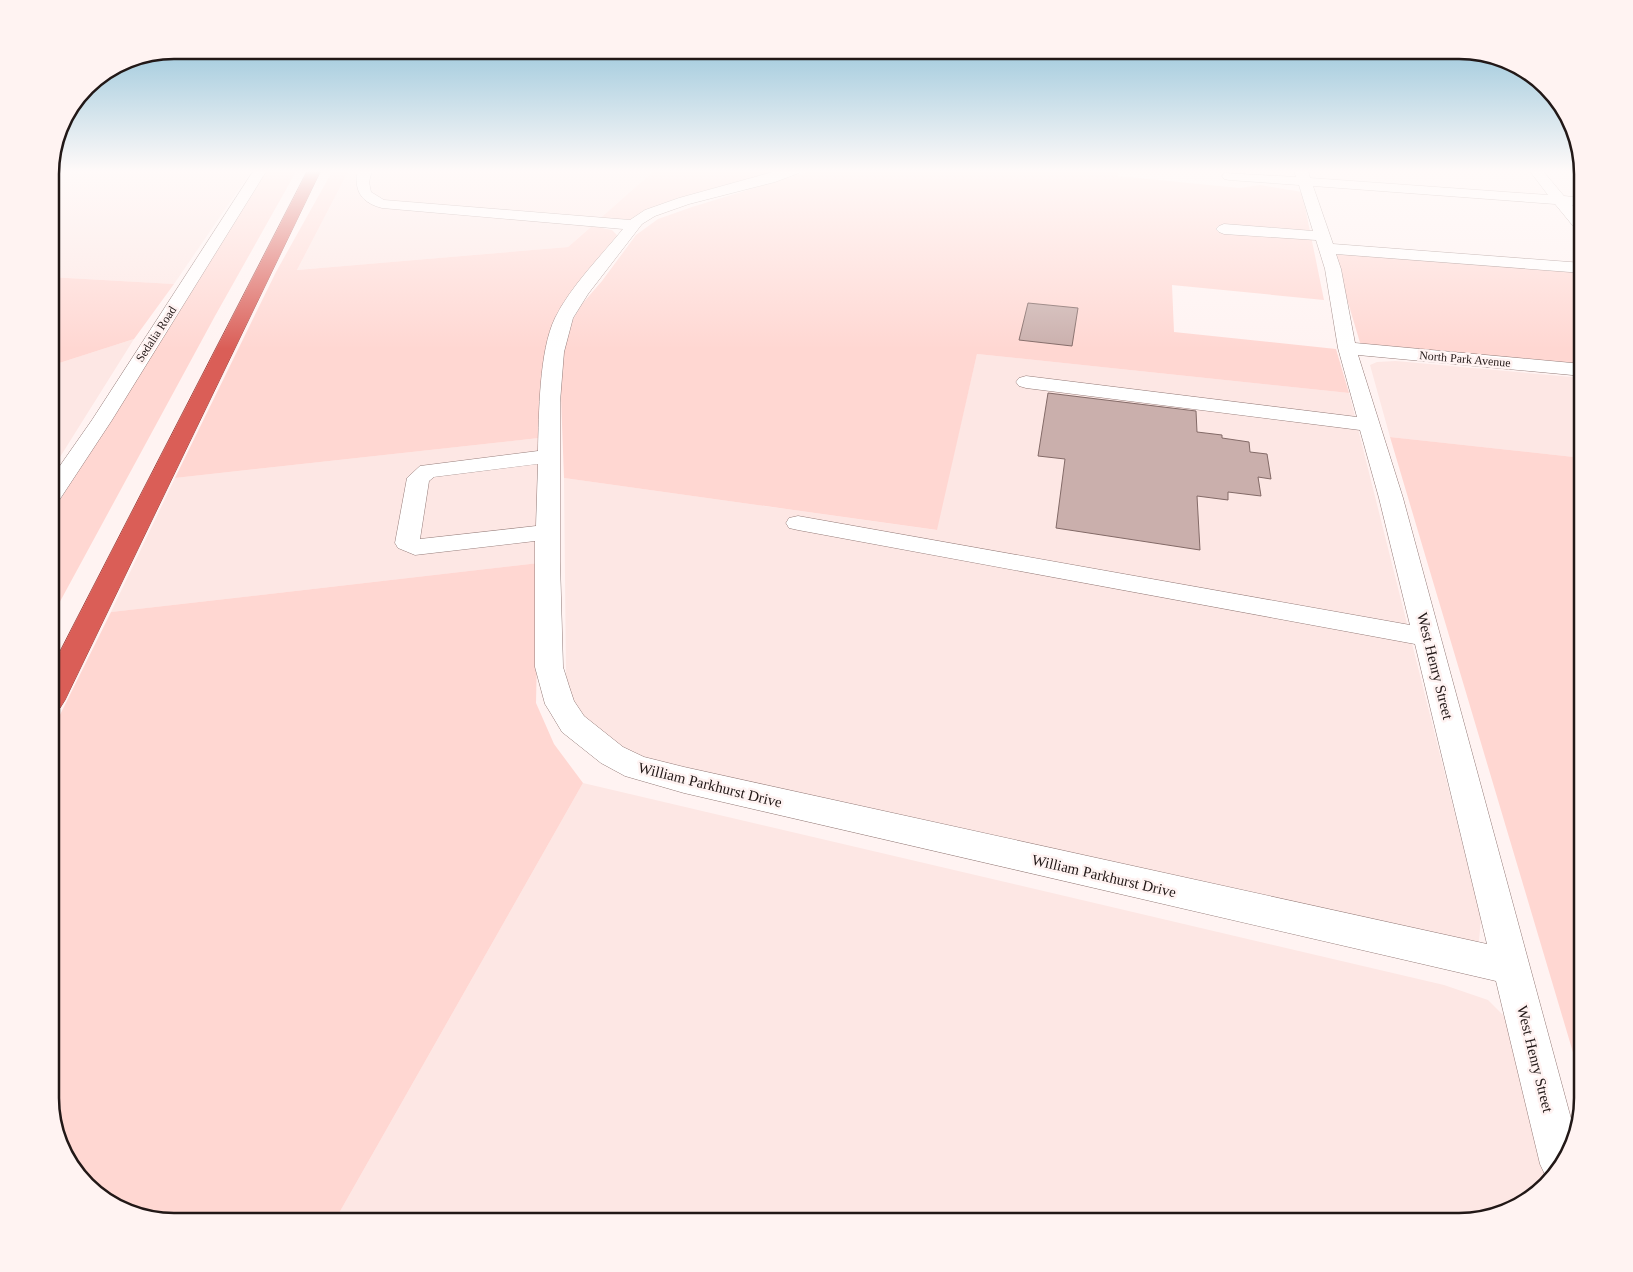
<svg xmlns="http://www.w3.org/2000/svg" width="1633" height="1272" font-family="Georgia,serif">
	<rect width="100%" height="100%" fill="#fff3f2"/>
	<path fill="#fde7e4" d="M50,170h202l-78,114 -124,-7z
		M349,170h306l-87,77 -271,23z
		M134,339l-84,134v-107z
		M977,354l372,39 132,525 -2,23 -28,9 -801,-183 -78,-51 -6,-42 -2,-196 372,52z
		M1396,361l187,17v80l-193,-21 -20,-72 7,-3z
		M539,438v125l-428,49 64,-134z
		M583,783l861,202 44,15 24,24 37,156 -36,29 -54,13h-1125z"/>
	<path fill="#ffd7d2" d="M266,170h31l-82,146 -165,304v-104z
		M333,170h16l-52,100 271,-23 24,-21 20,4 6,6 -53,68 -26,134 -364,40 101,-206z
		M655,170h134l-98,28 -56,23 -39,1z
		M813,170h305v6l122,12 20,-3 42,7 22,108 -152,-15 2,47 162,17 13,44 -372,-39 -40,176 -373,-52 -4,-108 5,-37 17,-29 20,-23 34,-46 22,-16 34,-12z
		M1342,254l241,18v98l-222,-24 -27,-91z
		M50,277l124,7 -40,55 -84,27z
		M1390,437l193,21v628z
		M539,563l-3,140 18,41 29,39 -249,439h-160l-40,-7 -36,-19 -35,-43 -13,-47v-371l61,-123z"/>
	<path fill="#caafac" stroke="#836a67" d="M1028,303l50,5 -6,38 -53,-6z
		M1048,393l148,18 1,21 25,3v3l27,4 1,10 17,2 4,25 -13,-2 3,19 -33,-4v8l-31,-4 3,54 -144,-22 9,-69 -27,-3z"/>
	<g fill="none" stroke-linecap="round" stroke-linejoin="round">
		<defs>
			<path id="minor" d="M254,170h13l-155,250 -54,82 -8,2v-24l42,-60z
				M358,170h14l-3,12 2,10 13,8 246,20 15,-10 34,-12 101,-28h20l-1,3 -24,9 -86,22 -34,12 -13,8 -54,70 -15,24 -9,34 -4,50v160l3,105 6,19 5,15 10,15 39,31 21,10 40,10 803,177 -72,-300 -617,-114 -9,-2 -3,-5 3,-5 9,-2 612,109 -31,-127 -19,-68 -334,-42 -7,-2 -3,-4 3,-4 7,-2 331,41 -19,-69 -13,-79 -9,-29 -92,-6 -5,-2 -3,-3 3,-3 5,-2 89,7 -14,-46 -70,-5 -5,-1 -2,-3 2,-3 72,4 -2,-7h14l2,8 238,17 -19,-25h13l22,26 19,2v8l-11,-1 11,14v15l-5,-2 -23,-28 -242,-18 20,58 250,19v10l-247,-19 5,15 14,74 228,21v12l-225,-21 45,143 173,639 -19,37 -8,6 -2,-1 -7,-15 -44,-183 -812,-188 -59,-17 -24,-13 -39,-31 -12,-20 -5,-8 -10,-37v-126l-120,14 -17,-7 -3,-5 12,-65 13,-12 118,-15c1,-37 1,-100 17,-133 15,-31 46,-62 68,-89l-241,-21c-20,-5 -29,-17 -24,-38zM538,464l-2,62 -116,13 9,-58 5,-4z"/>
			<path id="highway" d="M308,170h13l-256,530 -5,8 -10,3v-40z"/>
		</defs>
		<use href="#minor" stroke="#947b78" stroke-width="1"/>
		<use href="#highway" stroke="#9a4641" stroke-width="1"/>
		<use href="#minor" fill="#fff" fill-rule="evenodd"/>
		<use href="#highway" fill="#da5e57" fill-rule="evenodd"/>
	</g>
	<linearGradient id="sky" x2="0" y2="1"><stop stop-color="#7fb9d3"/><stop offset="0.49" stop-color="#fffaf9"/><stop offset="1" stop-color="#fffaf9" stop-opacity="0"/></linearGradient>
	<rect width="1633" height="349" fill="url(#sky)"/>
	<g text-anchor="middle" stroke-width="5" stroke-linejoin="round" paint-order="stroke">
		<g font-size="12" fill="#221817" stroke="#fff3f2">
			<text transform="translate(156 334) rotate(-57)" y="4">Sedalia Road</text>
			<text transform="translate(1465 359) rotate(5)" y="4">North Park Avenue</text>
		</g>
		<g font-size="15" fill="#221817" stroke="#fff3f2">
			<text transform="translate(1435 666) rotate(76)" y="5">West Henry Street</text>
			<text transform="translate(710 785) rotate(14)" y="5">William Parkhurst Drive</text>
			<text transform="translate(1104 876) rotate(13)" y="5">William Parkhurst Drive</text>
			<text transform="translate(1535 1059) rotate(76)" y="5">West Henry Street</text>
		</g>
	</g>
	<path d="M0 0H1633V1272H0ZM174 59H1459A115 115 0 0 1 1574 174V1098A115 115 0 0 1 1459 1213H174A115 115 0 0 1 59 1098V174A115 115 0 0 1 174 59Z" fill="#fff3f2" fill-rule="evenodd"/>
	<path fill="none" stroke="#221817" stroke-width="2.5" d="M174 59H1459A115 115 0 0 1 1574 174V1098A115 115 0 0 1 1459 1213H174A115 115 0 0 1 59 1098V174A115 115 0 0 1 174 59Z"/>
</svg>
